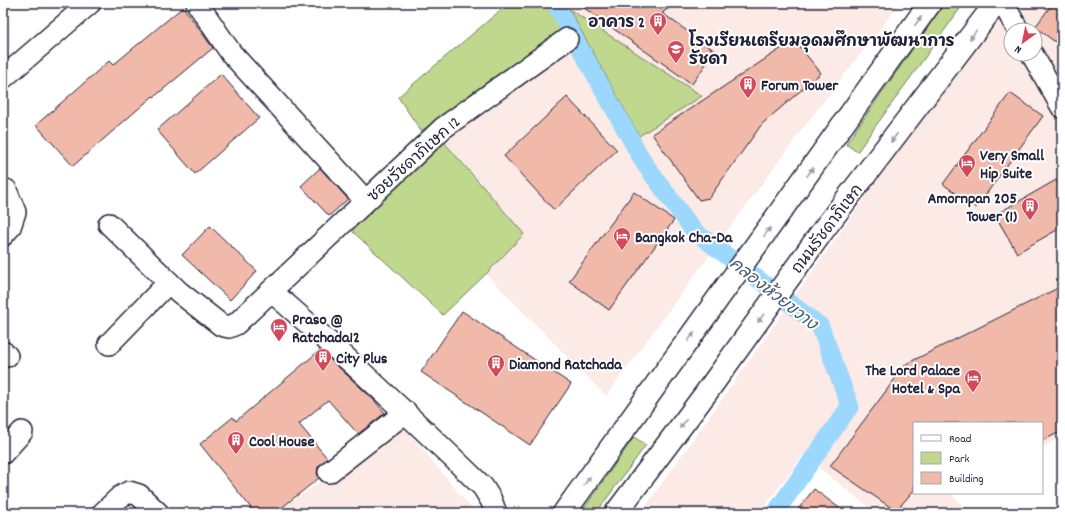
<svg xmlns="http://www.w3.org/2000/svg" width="1065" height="516" font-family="Dekko,'Playpen Sans Thai',sans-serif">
	<rect width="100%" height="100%" fill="#fff"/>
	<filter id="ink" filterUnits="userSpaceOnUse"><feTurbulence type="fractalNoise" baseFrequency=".025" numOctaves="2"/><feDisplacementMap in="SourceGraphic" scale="8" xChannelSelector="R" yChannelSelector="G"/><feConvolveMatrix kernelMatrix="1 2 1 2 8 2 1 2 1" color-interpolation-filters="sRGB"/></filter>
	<g filter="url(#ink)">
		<path fill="#fbeae5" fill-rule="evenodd" d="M565,3h335l-94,121 -200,272 -120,-122 38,-40 -93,-109 146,-100z
			M1003,3h59v434l-20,11v-25h-128v70h2l-7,8 8,-8h33l19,20h-93l-73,-58 -43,58h-119zM1011,30h24v24h-24z
			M403,425l72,88h-200z"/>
		<path fill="#bfd88e" stroke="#707d64" d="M509,3h37l18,31 -143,97 -23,-34z
			M945,3h19l-107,149 -11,-8z
			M569,9l133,87 -63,40z
			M444,142l80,92 -38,40 -43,41 -92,-85z
			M634,437l12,8 -50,68h-15z"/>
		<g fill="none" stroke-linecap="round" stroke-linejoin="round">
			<path stroke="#9cd7fd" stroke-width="18" d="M555,3l89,160 50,68 126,95 30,80 -75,107"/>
		</g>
		<path fill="#f1b9a9" stroke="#22223b" d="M577,3h99l-14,10 53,38 -23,33z
			M1053,3h9v44l-27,-20z
			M183,7l30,41 -59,49 -1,-1 -80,70 -37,-41 73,-64 4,4z
			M794,40l27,33 -59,51 -53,74 -10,2 -47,-66z
			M221,74l38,44 -64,56 -38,-44z
			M1010,93l33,23 -67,92 -33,-24z
			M567,97l50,53 -63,60 -50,-54z
			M320,168l28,31 -19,17 -28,-30z
			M1056,180l6,11v36l-45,26 -22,-38z
			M634,192l40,28 -65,90 -40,-29z
			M210,226l47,45 -27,29 -48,-45z
			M1062,286v145l-20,10v-18h-128v67l-18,21 -66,-45 76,-102z
			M462,311l109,73 -41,61 -109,-73z
			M320,350l54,50 11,13 -27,21 -30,-34 -29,24 28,34 -9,9 -1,6 2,5 -44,35h-20l-55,-69 33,-27 3,4z
			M814,489l32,24h-51z"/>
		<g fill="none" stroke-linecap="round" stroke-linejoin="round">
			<defs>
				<path id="street" d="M197,3l34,50 134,147
					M1003,3l15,27
					M1032,54l30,53
					M3,78l87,-75
					M109,224l70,68 42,33 8,2 7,-3 207,-196 124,-89
					M3,235l7,-8 5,-15 -9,-22
					M271,291c73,63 143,129 212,196l8,13 5,13
					M109,344l60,-62
					M3,352l4,4
					M3,453l19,-21
					M329,472l77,-60
					M103,513l17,-16 9,-5 10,3 19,18"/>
				<path id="primary" d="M564,513l366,-510
					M616,513l90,-120 118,-164 172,-226"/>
			</defs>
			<use href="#street" stroke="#22223b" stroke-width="24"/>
			<use href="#primary" stroke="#22223b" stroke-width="25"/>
			<use href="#street" stroke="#fff" stroke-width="21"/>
			<use href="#primary" stroke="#fff" stroke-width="22"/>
		</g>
		<defs><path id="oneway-solid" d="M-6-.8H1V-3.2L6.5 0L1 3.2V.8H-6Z"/></defs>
		<g fill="#9c9ca7">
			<use href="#oneway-solid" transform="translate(918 21) rotate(-54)"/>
			<use href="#oneway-solid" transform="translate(973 35) rotate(126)"/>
			<use href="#oneway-solid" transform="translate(894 138) rotate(127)"/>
			<use href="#oneway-solid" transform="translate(810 172) rotate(-55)"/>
			<use href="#oneway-solid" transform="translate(767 232) rotate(-54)"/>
			<use href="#oneway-solid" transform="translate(761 318) rotate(126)"/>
			<use href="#oneway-solid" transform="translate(691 337) rotate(-54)"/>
			<use href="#oneway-solid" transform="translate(683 424) rotate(127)"/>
			<use href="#oneway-solid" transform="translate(587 481) rotate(-54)"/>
		</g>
	</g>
	<defs>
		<symbol id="building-pin" viewBox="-11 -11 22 30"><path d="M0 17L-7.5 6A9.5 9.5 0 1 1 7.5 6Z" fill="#d1495b" stroke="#fff"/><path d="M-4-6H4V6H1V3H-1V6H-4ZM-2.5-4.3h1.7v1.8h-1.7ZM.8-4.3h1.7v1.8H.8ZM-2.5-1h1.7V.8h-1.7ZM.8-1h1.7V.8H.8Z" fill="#fff"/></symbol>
		<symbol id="school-pin" viewBox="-11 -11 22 30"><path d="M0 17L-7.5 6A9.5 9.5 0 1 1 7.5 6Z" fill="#d1495b" stroke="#fff"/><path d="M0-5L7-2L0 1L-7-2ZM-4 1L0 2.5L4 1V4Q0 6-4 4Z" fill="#fff"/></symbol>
		<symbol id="hotel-pin" viewBox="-11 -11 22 30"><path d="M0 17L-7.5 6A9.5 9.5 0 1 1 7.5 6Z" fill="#d1495b" stroke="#fff"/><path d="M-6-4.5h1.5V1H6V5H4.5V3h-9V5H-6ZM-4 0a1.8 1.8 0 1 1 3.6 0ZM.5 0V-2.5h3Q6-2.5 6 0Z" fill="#fff"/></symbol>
	</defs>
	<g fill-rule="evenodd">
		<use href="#building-pin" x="648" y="11" width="20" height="27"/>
		<use href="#school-pin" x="666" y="39" width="20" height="27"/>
		<use href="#building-pin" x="738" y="74" width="20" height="27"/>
		<use href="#hotel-pin" x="957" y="153" width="20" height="27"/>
		<use href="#building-pin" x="1020" y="196" width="20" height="27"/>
		<use href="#hotel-pin" x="612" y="226" width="20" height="27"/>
		<use href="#hotel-pin" x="269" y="317" width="20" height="27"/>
		<use href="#building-pin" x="313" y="347" width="20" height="27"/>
		<use href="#building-pin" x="486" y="353" width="20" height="27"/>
		<use href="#hotel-pin" x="963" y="368" width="20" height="27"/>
		<use href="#building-pin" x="226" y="430" width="20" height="27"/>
	</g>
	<g text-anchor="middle" stroke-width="4" stroke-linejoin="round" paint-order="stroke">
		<g font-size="16" font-weight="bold" fill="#22223b" stroke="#fff" text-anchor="start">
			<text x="645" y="27" text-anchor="end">อาคาร 2</text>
			<text x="689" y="46">โรงเรียนเตรียมอุดมศึกษาพัฒนาการ<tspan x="689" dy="18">รัชดา</tspan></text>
			<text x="761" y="90">Forum Tower</text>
			<text x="980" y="160">Very Small<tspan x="980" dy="18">Hip Suite</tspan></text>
			<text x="1017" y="203" text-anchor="end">Amornpan 205<tspan x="1017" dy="18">Tower (1)</tspan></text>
			<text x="635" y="242">Bangkok Cha-Da</text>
			<text x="292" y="324">Praso @<tspan x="292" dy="18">Ratchada12</tspan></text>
			<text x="336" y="363">City Plus</text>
			<text x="509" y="369">Diamond Ratchada</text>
			<text x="960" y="375" text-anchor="end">The Lord Palace<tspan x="960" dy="18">Hotel &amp; Spa</tspan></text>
			<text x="249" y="446">Cool House</text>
		</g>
		<g font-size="16" fill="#22223b" stroke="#fff">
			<text transform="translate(413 158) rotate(-42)" y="6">ซอยรัชดาภิเษก 12</text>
			<text transform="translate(826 228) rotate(-53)" y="6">ถนนรัชดาภิเษก</text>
		</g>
		<g font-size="17" font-style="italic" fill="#475875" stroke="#fff">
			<text transform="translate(774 293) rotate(38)" y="6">คลองห้วยขวาง</text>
		</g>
	</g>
	<rect width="1065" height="516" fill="none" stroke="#fff" stroke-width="16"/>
	<rect x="8" y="8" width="1049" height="500" fill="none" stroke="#22223b" stroke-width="1.5" filter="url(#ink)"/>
	<rect x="913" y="422" width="130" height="72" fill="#ffffff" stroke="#a7a7b1"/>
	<rect x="921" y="435" width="20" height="6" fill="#ffffff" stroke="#a7a7b1"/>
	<text x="949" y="442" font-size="12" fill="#22223b">Road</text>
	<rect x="921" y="452" width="20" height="12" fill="#bfd88e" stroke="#a7a7b1"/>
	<text x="949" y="462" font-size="12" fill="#22223b">Park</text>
	<rect x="921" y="472" width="20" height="12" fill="#f1b9a9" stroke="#a7a7b1"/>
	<text x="949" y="482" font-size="12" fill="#22223b">Building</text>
	<g transform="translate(1023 42) rotate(213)"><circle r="19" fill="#ffffff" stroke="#a7a7b1"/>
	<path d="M0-3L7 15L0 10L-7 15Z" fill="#d1495b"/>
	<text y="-6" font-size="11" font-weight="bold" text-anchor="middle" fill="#22223b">N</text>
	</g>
</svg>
